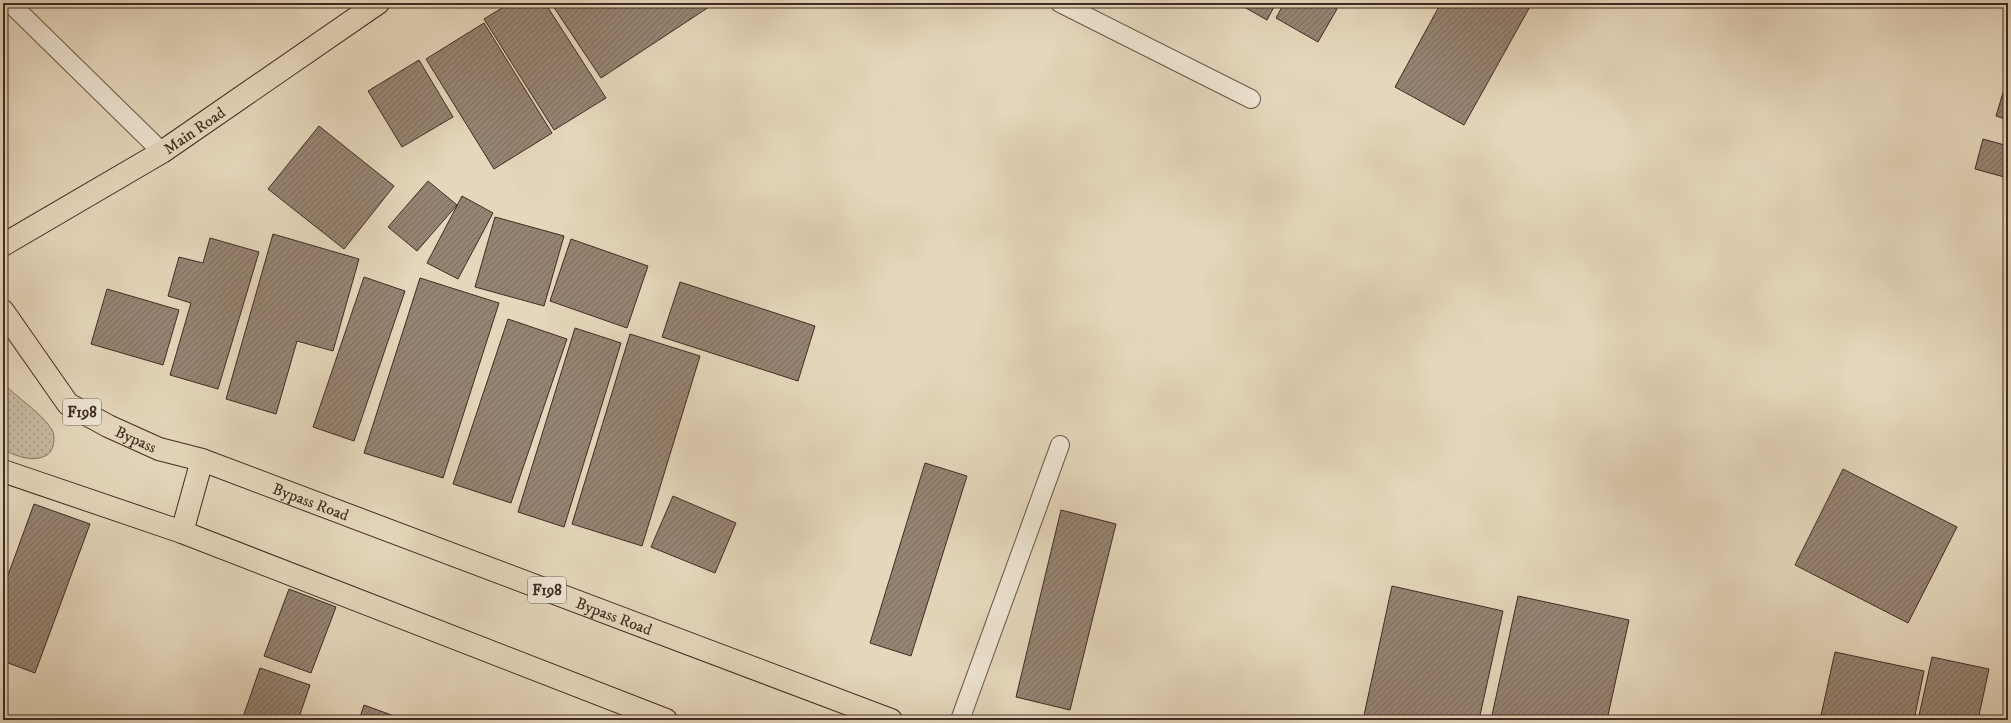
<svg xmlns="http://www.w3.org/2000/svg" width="2011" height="723" font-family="'IM FELL DW Pica',serif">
	<defs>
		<pattern id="grass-dots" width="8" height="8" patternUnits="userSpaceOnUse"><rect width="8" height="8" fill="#c9baa2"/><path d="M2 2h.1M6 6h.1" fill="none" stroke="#a59784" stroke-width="1.8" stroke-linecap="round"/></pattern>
		<pattern id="building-hatch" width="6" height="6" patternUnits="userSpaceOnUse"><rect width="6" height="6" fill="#968473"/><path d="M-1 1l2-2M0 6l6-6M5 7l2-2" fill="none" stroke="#7c6c5e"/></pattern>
	</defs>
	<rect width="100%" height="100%" fill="#e5d7bc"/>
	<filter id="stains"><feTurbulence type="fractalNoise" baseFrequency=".005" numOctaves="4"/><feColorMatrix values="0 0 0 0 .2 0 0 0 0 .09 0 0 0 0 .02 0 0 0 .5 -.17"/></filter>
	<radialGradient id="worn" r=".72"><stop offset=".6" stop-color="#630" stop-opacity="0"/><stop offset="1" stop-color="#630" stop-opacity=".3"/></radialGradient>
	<path fill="url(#grass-dots)" stroke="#847262" d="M3,383c13,14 40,31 49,47 4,6 2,21 -5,25 -15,8 -29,1 -44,-5z"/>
	<path fill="url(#building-hatch)" stroke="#402b23" d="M510,3h35l61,95 -52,32 -70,-111z
		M551,3h164l-114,75z
		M1237,3h39l-9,17z
		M1284,3h42l11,6 -19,33 -42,-24z
		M1441,3h91l-68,122 -69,-38z
		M484,23l68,110 -58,36 -68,-110z
		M419,60l34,57 -51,30 -34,-56z
		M2008,76v44l-12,-4z
		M319,126l75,60 -50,63 -76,-60z
		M1983,139l25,7v32l-33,-9z
		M428,181l29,24 -40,46 -29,-24z
		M462,196l31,17 -35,66 -31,-16z
		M495,217l69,19 -20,70 -69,-19z
		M273,234l86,25 -26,92 -36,-10 -21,73 -50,-15z
		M210,238l49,14 -41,137 -48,-14 21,-72 -23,-7 11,-39 24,6z
		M571,239l77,27 -21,62 -77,-27z
		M364,277l41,14 -51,150 -41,-14z
		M420,278l79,25 -56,175 -79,-25z
		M680,282l135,44 -17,55 -136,-44z
		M107,289l72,21 -16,55 -72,-21z
		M508,319l59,20 -56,164 -58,-19z
		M575,328l46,15 -57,184 -46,-15z
		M630,334l70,22 -58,190 -70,-22z
		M925,463l42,13 -56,180 -41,-13z
		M1843,469l114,58 -49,96 -113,-58z
		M673,496l63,27 -21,50 -64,-26z
		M34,504l56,20 -55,149 -32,-12v-72z
		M1061,510l55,14 -46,186 -54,-13z
		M1392,586l111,25 -24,109h-116z
		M289,589l47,18 -25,66 -47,-17z
		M1518,596l111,24 -22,100h-116z
		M1835,652l89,19 -10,49h-94z
		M1932,657l57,12 -11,51h-60z
		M260,668l50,17 -12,35h-56z
		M364,705l41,15h-46z"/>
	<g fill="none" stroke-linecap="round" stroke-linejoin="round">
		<defs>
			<path id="lane" d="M10,3l152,149
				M1060,3l191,96
				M960,720l100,-275"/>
			<g id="primary">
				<path id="s1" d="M3,245l159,-93 216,-149"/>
				<path id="s2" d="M3,311l65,93 40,22 51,23 43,11 689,260"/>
				<path d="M3,471l179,61 484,188"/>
				<path d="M182,532l20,-72"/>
			</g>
		</defs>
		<use href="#lane" stroke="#695649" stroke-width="20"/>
		<use href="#primary" stroke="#402b23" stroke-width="24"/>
		<use href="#lane" stroke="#eee5d3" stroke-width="18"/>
		<use href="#primary" stroke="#e5d7bc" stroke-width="22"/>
	</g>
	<g text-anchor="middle" stroke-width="3.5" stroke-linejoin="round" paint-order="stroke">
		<g fill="#eee5d3" stroke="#746358" stroke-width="1">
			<rect x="63" y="399" width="38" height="26" rx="3"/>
			<rect x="528" y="577" width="38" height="26" rx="3"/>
		</g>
		<g font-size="15" font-weight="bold" fill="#402b23">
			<text x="82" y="417">F198</text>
			<text x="547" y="595">F198</text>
		</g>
		<g font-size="16" fill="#402b23" stroke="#eee5d3">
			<text dy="6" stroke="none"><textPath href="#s1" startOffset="223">Main Road</textPath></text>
			<text dy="6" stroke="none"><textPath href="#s2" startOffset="190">Bypass</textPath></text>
			<text dy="6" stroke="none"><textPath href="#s2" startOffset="376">Bypass Road</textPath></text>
			<text dy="6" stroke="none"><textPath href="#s2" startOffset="700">Bypass Road</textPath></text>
		</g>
	</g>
	<rect width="2011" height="723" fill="none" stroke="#e5d7bc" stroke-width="16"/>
	<rect x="4" y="4" width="2003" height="715" fill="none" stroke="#402b23" stroke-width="2"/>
	<rect x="8" y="8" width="1995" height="707" fill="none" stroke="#402b23"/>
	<rect width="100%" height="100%" filter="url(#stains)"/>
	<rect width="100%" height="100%" fill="url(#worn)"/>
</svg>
